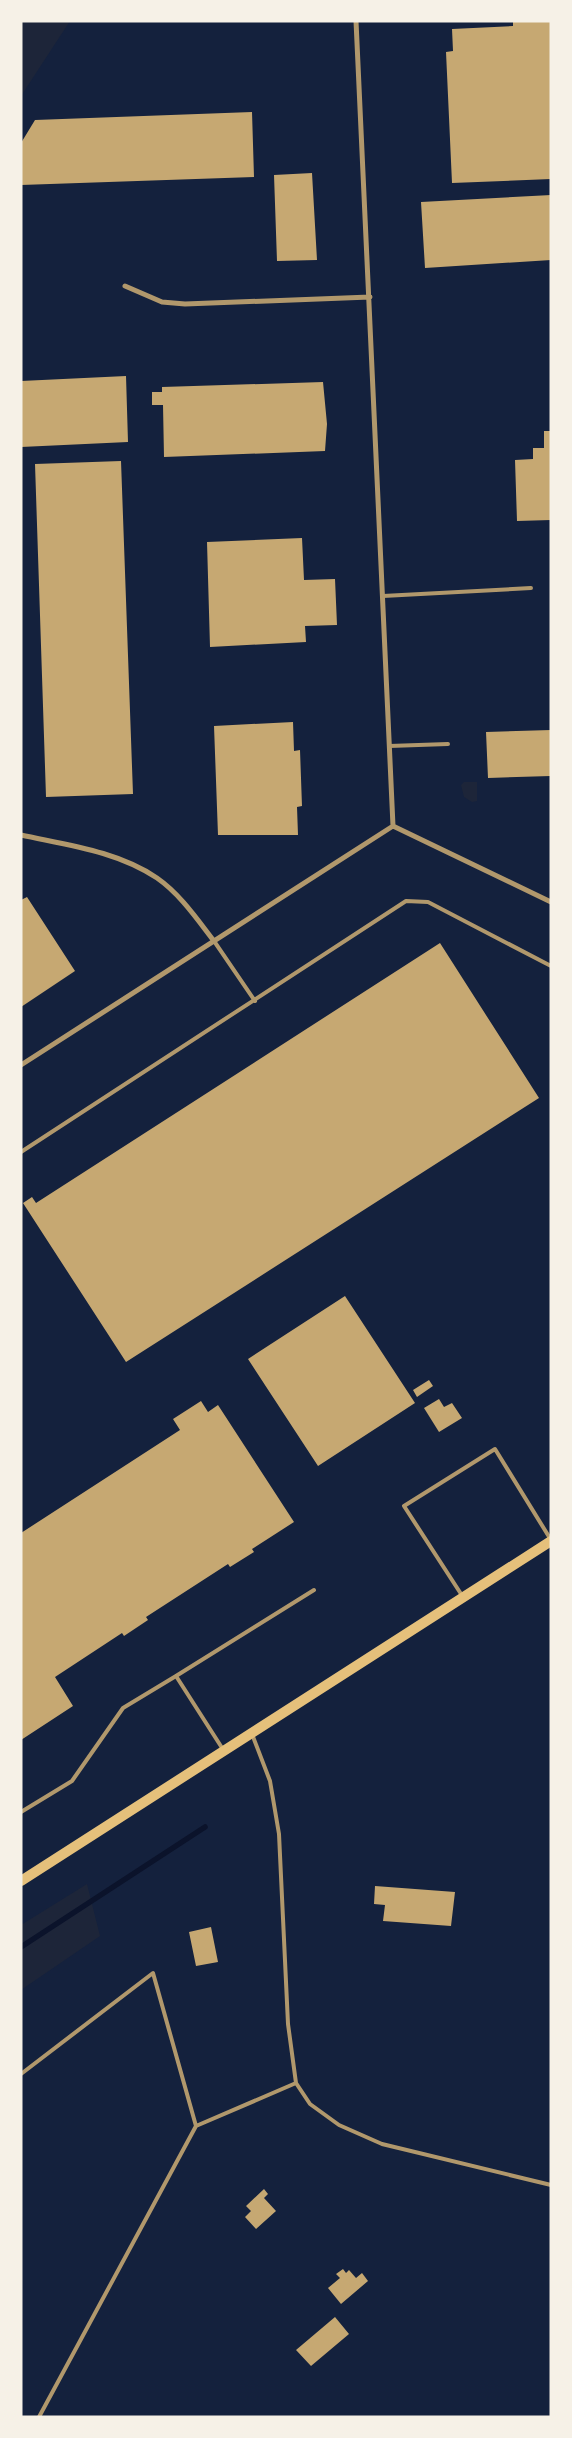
<svg xmlns="http://www.w3.org/2000/svg" width="572" height="2438" font-family="Ubuntu,sans-serif">
	<rect width="100%" height="100%" fill="#14213d"/>
	<path fill="#1d2539" d="M21,21h49l-49,75z
		M464,782h13v19l-5,1 -8,-5 -3,-12z
		M87,1884l13,52 -79,54v-65z"/>
	<g fill="none" stroke-linecap="round" stroke-linejoin="round">
		<path stroke="#0b132b" stroke-width="5.5" d="M21,1947l184,-120"/>
	</g>
	<path fill="#c6a872" d="M513,21h38v158l-99,4 -6,-131 7,-1 -1,-22 61,-3z
		M252,112l2,65 -233,8v-42l14,-23z
		M312,173l5,87 -40,1 -3,-86z
		M551,195v65l-126,8 -4,-66z
		M126,376l2,66 -107,5v-66z
		M323,382l4,42 -2,27 -161,6 -1,-52h-11v-13h10v-5z
		M544,431h7v89l-34,1 -2,-61 18,-1v-11h11z
		M121,461l12,333 -87,3 -11,-333z
		M302,538l2,42 31,-1 2,46 -32,1 1,16 -96,5 -3,-105z
		M293,722l1,29 6,-1 2,56 -5,1 1,28h-80l-4,-109z
		M551,730v46l-63,2 -2,-46z
		M27,897l48,74 -54,36v-107z
		M440,943l99,155 -413,264 -103,-159 9,-6 4,6z
		M345,1296l70,107 -97,63 -70,-107z
		M429,1380l4,6 -16,11 -4,-7z
		M439,1399l5,8 8,-4 10,15 -23,14 -15,-24z
		M201,1401l7,11 10,-7 76,117 -42,27 2,3 -24,15 -2,-3 -82,53 2,3 -24,16 -2,-3 -67,44 18,29 -52,34v-207l159,-103 -7,-11z
		M375,1886l80,6 -4,34 -68,-5 2,-16 -11,-1z
		M211,1927l7,35 -22,4 -7,-34z
		M264,2189l4,5 -4,4 12,13 -20,18 -11,-12 6,-6 -5,-5z
		M343,2269l3,4 3,-3 7,8 6,-5 6,8 -27,23 -13,-16 12,-10 -4,-4z
		M335,2317l14,17 -38,32 -15,-16z"/>
	<g fill="none" stroke-linecap="round" stroke-linejoin="round">
		<path stroke="#b1986c" stroke-width="4" d="M383,596l148,-8
			M389,746l59,-2
			M214,941l41,60
			M21,1152l385,-251 22,1 123,64
			M463,1597l-59,-91 91,-57 56,91
			M176,1676l138,-86
			M252,1734l18,47 9,53 9,190 8,59 14,21 29,21 43,19 169,41
			M21,1812l51,-31 51,-73 53,-32 48,75
			M21,2074l132,-101 43,153
			M39,2417l157,-291 100,-43"/>
		<path stroke="#b1986c" stroke-width="5" d="M356,21l37,805
			M125,286l37,16 23,2 185,-7
			M21,835c46,10 96,16 136,43 23,16 40,41 57,63
			M21,1065l372,-239 158,76"/>
		<path stroke="#e5c07b" stroke-width="10" d="M21,1881l530,-340"/>
	</g>
	<rect width="572" height="2438" fill="none" stroke="#f6f1e7" stroke-width="45"/>
</svg>
